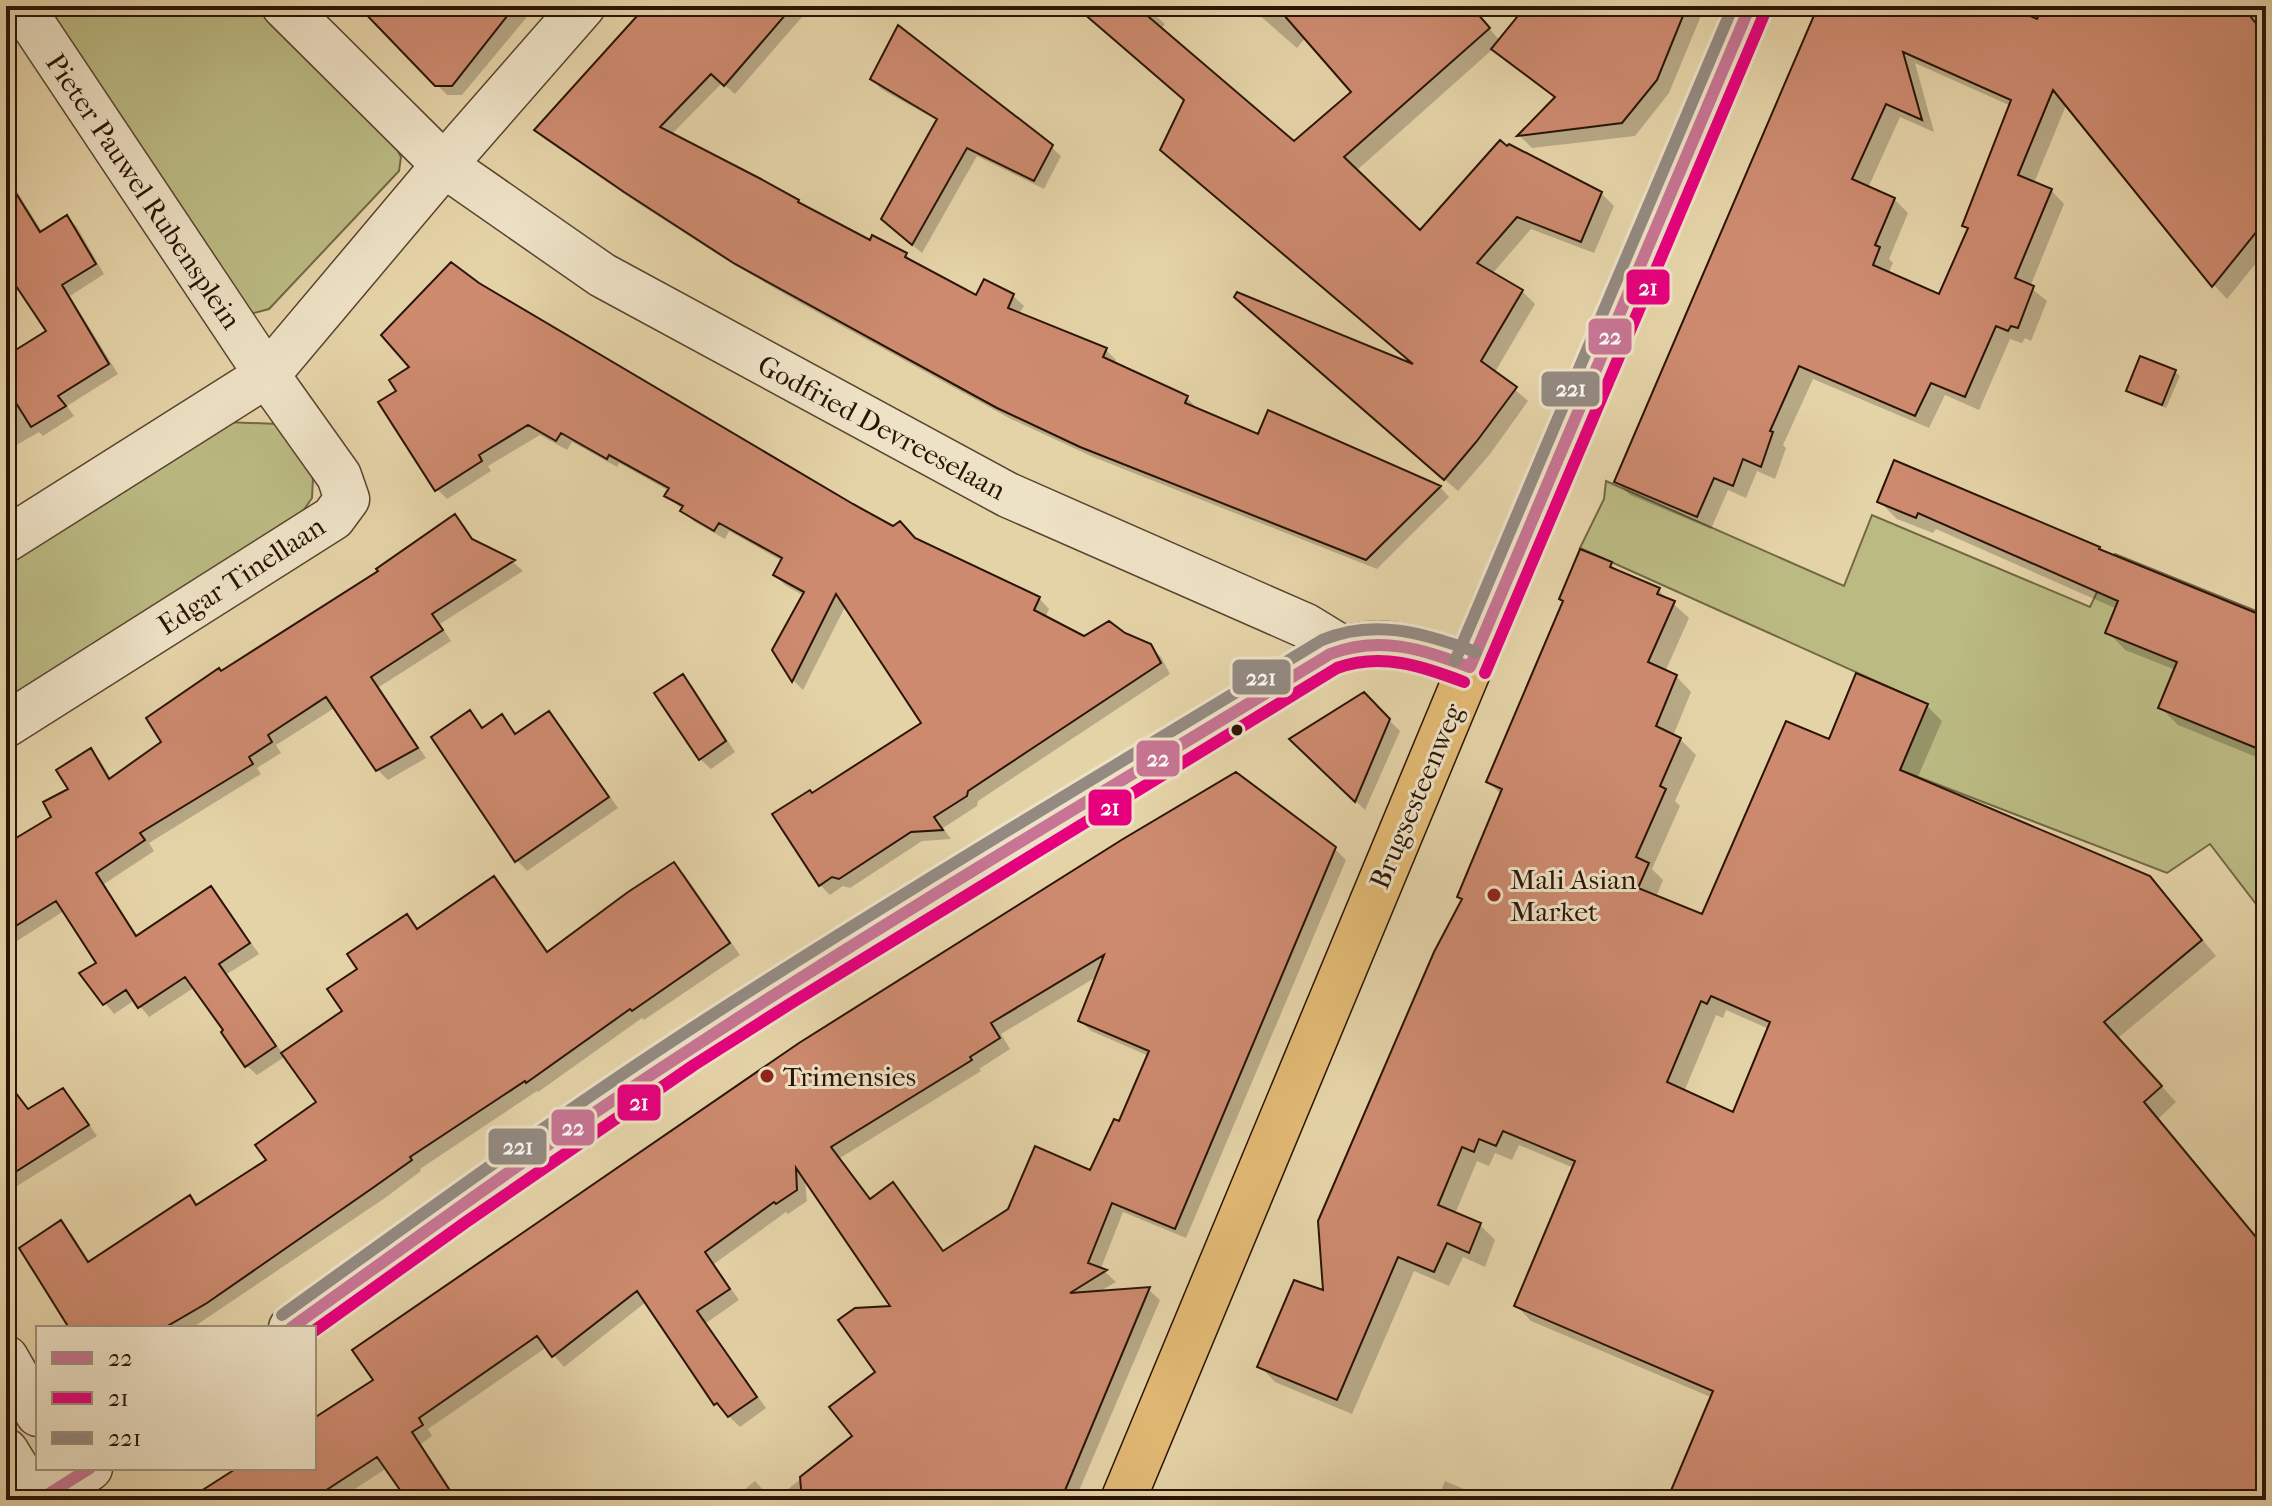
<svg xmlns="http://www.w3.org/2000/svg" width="2272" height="1506" font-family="'IM FELL French Canon',serif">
	<rect width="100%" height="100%" fill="#e5d3a8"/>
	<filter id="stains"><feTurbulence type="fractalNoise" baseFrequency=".0025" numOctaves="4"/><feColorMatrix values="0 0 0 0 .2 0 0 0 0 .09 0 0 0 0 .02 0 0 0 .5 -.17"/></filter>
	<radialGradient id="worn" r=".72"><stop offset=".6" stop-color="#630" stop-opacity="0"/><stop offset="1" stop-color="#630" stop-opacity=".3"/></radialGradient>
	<path fill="#bbba83" stroke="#726744" stroke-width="2" d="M32,6h222l142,141 5,10 -2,14 -130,138 -15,4 -16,-3z
		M225,422l54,2 34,53 -1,21 -11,16 -295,186v-138z
		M1606,481l238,105 28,-71 218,92 25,-53 151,61v302l-56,-73 -43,29 -267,-103 27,-66 -347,-156 24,-49z"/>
	<path fill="#0003" fill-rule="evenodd" d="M361,6h175l-74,89h-15z
		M649,6h174l-7,9 -7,-6 -74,85 -13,-11 -51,52 127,66 5,6 67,36 36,12 10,10 61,33 36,-2 11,10 -5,8 87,36 10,10 -2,4 73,34 10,10 -1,2 63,26 181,51 9,10 -72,72 -284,-112 -84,-39 -207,-114 -71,-41 -95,-61 -90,-62 -10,-10z
		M1087,6h58l20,18 -4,5 133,114 60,-50 -48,-56 -9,11 -48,-42h221l30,35 29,-35h176l-36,87 -34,43 -103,12 -12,-12 36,-37 -49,-38 -13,-13 -138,123 64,62 181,-40 13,13 -20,47 -63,-24 -39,45 30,17 13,13 -40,68 33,29 -38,53 -32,37 -209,-181 168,57 -231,-267z
		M1820,6h183l35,15 8,-15h220v245l-39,48 -13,-14 -147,-182 -33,80 17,7 13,14 -34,83 17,14 -16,40 -6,-3 -3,5 -12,-4 -31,71 -34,-15 -16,33 -116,-49 -30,66 3,3 -11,31 -18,-8 -11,27 -18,-8 -17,39 -81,-34 -14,-14zM1915,63l96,43 -46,120 4,4 -29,67 -52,-23 5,-11 -4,-4 19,-46 -14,-14 -26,-11 32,-71 34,15z
		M872,79l179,68 10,9 -17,33 -67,-33 -55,97 -29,-24 45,-108 -57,-32z
		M6,174l37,59 24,-16 10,10 27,47 -34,22 48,78 -51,32 7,10 -31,20 -4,-4 -33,19v-93l43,-26 -43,-65z
		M478,285l438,256 123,57 10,11 -4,9 39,21 40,-5 26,12 11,11 9,17 -192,127 -1,5 -34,22 8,11 -29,2 -72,47 -7,-2 -13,9 -10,-10 -8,-90 112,-72 -78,-118 -43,85 -9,-9 -20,-31 30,-54 -19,-11 -10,-10 7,-14 -53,-30 -4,8 -32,-18 -10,-11 -16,-14 2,-5 -50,-28 -2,4 -45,-25 -5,8 -27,-15 -52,31 3,5 -44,28 -10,-10 -39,-97 14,-24z
		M2175,372l5,4 -14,32 -33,-13 -5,-5z
		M1880,502l219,47 5,4 162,67v141l-88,-36 -18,-18 16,-37 -51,-20 -17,-18 9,-23 -181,-80 -3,4 -36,-14z
		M455,516l10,10 11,17 37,19 10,9 -83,53 11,17 -72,46 47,71 -38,22 -10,-10 -42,-63 -60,38 5,8 -24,15 4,6 -112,69 5,8 -50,33 34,53 73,-48 10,10 38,55 -32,20 56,80 62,-43 15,-42 47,-52 12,13 75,-52 11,11 44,64 125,-89 11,11 55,80 -96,65 -2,-2 -104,74 -1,-1 -117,78 1,2 -36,27 -193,130h-120l-11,-105 11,11 18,29 99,-65 9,8 70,-45 50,-58 -32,-47 -29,19 -10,-9 -21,-35 -31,-44 -46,30 -14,-17 -21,14 -32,-40 17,-10 -35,-53 -58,37v-84l48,-46 37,-67 9,9 12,20 52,-38 57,-69 160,-102z
		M1581,551l30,13 9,9 38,17 31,28 -24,54 11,4 15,16 -18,44 7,3 16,16 -21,46 5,5 -28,63 11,11 -7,17 47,20 127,-175 96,-37 16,16 -25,58 231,99 17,16 51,62 -98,82 58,64 -18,17 108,129v252h-597l44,-102 -182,-77 -15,-16 58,-137 -55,-23 -7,15 -17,-7 -6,13 -12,-5 -22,53 25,11 15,15 -10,27 -22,-10 -14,29 -35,-15 -62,143 -77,-32 -15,-16 66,-73 176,-498 -14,-13 77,-181zM1726,1010l43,19 -35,86 -50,-23 32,-77 7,3z
		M683,676l10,11 42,65 -24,17 -11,-10z
		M1364,695l36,36 -35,79 -73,-70z
		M470,713l14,16 17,-12 16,18 32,-21 10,10 59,84 -91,63 -10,-11z
		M1335,849l11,11 -160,378 -63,-26 -22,56 15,14 -19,11 52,-3 11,10 -85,200h-301l81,-63 22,-64 17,-66 -89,-128 2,22 -19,13 -2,-2 -72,52 25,36 -33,23 60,85 -26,19 -24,-23 -70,-102 -82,65 -17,-20 -119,82 4,7 -11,8 37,56h-49l-22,-32 -49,32h-147l49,-32h74v-47l62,-40 424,-336zM1098,976l-18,45 11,10 58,25 -28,68 -30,48 -146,81 -41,-58 -11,-10 -22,15 -31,-42 141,-87 -2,-2 31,-20 -9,-15z
		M62,1090l10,10 25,36 -91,57v-77l22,-5z
		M755,1481l17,19h-40z
		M1445,1481l44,19h-52z"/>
	<path fill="#cd8a6f" stroke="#2a1406" stroke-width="2" fill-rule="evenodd" d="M358,6h157l-63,80h-17z
		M646,6h147l-69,80 -13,-12 -51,53 101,52 38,21 -1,2 72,38 2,-5 35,18 -2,4 71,38 8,-16 30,15 -6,14 99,40 -4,9 85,39 -3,7 73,31 10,-24 173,76 -75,74 -286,-113 -83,-39 -262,-144 -111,-72 -90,-62z
		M1075,6h61l158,135 57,-49 -75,-86h195l19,22 -146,129 76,73 80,-90 7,6 2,-2 93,48 -21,50 -64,-25 -40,46 46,27 -42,71 36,26 -40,54 -33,39 -210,-183 3,-5 176,72 -253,-214 24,-50z
		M1526,6h161l-30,74 -35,43 -105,13 38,-39 -64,-48z
		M1818,6h190l29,13 6,-13h199l24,30v184l-54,67 -159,-197 -35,85 34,14 -37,89 19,8 -16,42 -7,-2 -3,5 -12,-5 -31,71 -34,-14 -16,33 -116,-50 -29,65 3,1 -12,35 -18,-8 -10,27 -19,-8 -17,39 -83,-35zM1903,52l108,48 -49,126 6,2 -29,66 -66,-29 7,-18 -5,-2 20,-47 -43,-19 34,-75 36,16z
		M898,25l155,120 -19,36 -67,-33 -55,97 -31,-26 56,-100 -67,-40z
		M6,177l34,55 27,-17 29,49 -34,21 47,79 -51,32 8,10 -35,21 -25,-40v-31l40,-25 -40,-60z
		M451,262l28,21 374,221 40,22 7,-5 15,17 125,59 -6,13 50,26 25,-15 16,12 26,11 10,19 -193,128 -1,5 -33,21 9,13 -32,2 -72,47 -7,-2 -13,9 -47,-72 38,-24 2,3 109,-70 -85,-129 -44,88 -20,-32 32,-58 -31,-17 9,-17 -63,-35 -5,8 -34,-20 3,-5 -19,-10 5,-8 -60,-33 -2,4 -46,-26 -5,8 -28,-16 -49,30 3,6 -47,30 -57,-89 18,-11 -7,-11 20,-13 -28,-32z
		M2140,356l36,14 -14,35 -36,-14z
		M1894,460l206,87 -1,2 167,68v135l-108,-44 19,-46 -72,-29 13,-32 -200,-88 -2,5 -39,-16z
		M455,514l17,25 43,21 -83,54 11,16 -72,47 47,71 -42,23 -50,-74 -58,38 4,7 -23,15 4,7 -113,69 5,7 -49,33 40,63 75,-50 39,57 -31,21 57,82 -31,21 -24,-35 2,-2 -38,-53 -47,31 -12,-18 -23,15 -24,-32 17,-10 -40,-62 -50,31v-88l45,-27 -8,-15 25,-13 -12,-19 35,-22 18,31 52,-37 -15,-24 73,-50 2,3 157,-100 -2,-2z
		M1580,549l32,13 -2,5 50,21 -3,6 18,7 -27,61 29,13 -21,51 25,12 -21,48 6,3 -30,68 13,6 -11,25 64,26 84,-193 43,18 27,-66 72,31 -28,66 250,106 52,64 -98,82 58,64 -18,16 122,147v251h-599l46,-109 -199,-85 61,-145 -72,-30 -7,15 -17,-7 -5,13 -12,-5 -24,58 43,18 -12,30 -22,-10 -13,29 -36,-15 -61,143 -80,-33 37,-87 29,10 -5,-69 116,-269 28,-53 -5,-2 45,-108 -16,-7 77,-181 -4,-2zM1711,996l59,26 -37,90 -66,-30 34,-81 6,3z
		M683,674l43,67 -27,19 -45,-67z
		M1364,692l26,27 -35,83 -66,-63z
		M470,710l12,18 20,-14 13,20 34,-23 60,86 -94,65 -84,-125z
		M1236,772l100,75 -161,382 -63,-26 -24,60 19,7 -37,23 80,-6 -89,213h-259l-2,-23 52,-41 -23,-29 46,-35 -37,-52 17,-12 35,-2 -94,-138 1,22 -21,14 -2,-2 -69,50 25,37 -33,22 60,86 -29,20 -11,-14 -3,2 -77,-114 -85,66 -15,-21 -118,82 4,7 -11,7 44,68h-49l-30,-43 -66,43h-124l50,-32h77v-50l59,-38 -21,-30 447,-307 324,-204zM1104,955l-26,66 71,30 -30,70 -5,-2 -24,51 -55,-24 -27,63 -65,42 -50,-69 -23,17 -39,-52 141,-87 -2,-3 30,-19 -9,-15z
		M674,862l56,81 -98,68 -2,-2 -104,74 -1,-2 -115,76 2,3 -38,27 -167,116 -43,25h-95l-50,-80 42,-28 27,42 102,-67 6,10 70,-45 -11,-15 61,-43 -35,-49 61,-42 -15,-22 30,-20 -10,-15 60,-40 10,15 77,-53 53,76 81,-60z
		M6,1080l22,29 35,-21 26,37 -83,53z"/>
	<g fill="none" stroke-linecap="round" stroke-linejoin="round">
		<defs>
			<path id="minor" d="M284,6l160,159 158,110 406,220 298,131 36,22
				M6,540l261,-165 177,-210 139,-159
				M6,725l327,-207 14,-19 -8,-23 -72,-101 -246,-369
				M291,1328l166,-119 228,-157 99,-64 546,-334c46,-22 95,-4 140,13
				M6,1358l32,56
				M6,1451l30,49
				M39,1500l51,-32"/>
			<path id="major" d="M1123,1500l347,-833 280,-661"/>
		</defs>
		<use href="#minor" stroke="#59442e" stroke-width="47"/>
		<use href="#major" stroke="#2a1406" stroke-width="47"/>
		<use href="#minor" stroke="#eee2c6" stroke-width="44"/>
		<use href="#major" stroke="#e2ba74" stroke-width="44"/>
		<defs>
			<path id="bus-1" d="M1470,667l280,-661
				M291,1328c131,-94 262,-190 398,-278 210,-138 427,-265 641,-396 51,-19 91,-5 140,13
				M39,1500l51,-32"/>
			<path id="bus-2" d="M1485,673l280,-661
				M314,1331l152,-109 228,-157 99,-63 544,-334c44,-16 85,-2 127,14"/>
			<path id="bus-3" d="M1455,661l278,-655
				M282,1315c131,-94 262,-190 398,-279 210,-137 427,-265 642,-396 52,-22 102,-7 154,12"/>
		</defs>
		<use href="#bus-1" stroke="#eee2c6" stroke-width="18"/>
		<use href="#bus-2" stroke="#eee2c6" stroke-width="18"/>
		<use href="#bus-3" stroke="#eee2c6" stroke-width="18"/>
		<use href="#bus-1" stroke="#c87595" stroke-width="12"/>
		<use href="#bus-2" stroke="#e6007e" stroke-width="12"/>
		<use href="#bus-3" stroke="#948a82" stroke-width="12"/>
	</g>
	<circle fill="#2a1406" stroke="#eee2c6" stroke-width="3" cx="1237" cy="730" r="7"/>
	<g fill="#8f2418" stroke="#eee2c6" stroke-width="3">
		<circle cx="1494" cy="895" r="8"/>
		<circle cx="767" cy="1076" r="8"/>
	</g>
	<g text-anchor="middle" stroke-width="6" stroke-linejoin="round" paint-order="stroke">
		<g font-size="28" fill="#2a1406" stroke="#eee2c6">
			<text transform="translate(144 191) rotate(56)" y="10">Pieter Pauwel Rubensplein</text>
			<text transform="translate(882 427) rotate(28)" y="10">Godfried Devreeselaan</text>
			<text transform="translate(241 575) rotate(-33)" y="10">Edgar Tinellaan</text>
			<text transform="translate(1416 796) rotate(-67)" y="10">Brugsesteenweg</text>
		</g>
		<g font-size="28" fill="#2a1406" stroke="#eee2c6" text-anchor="start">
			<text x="1510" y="889">Mali Asian<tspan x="1510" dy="32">Market</tspan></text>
			<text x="783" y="1086">Trimensies</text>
		</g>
	</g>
	<g stroke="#eee2c6" stroke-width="3">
		<rect x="1625" y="268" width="46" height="38" rx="8" fill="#e6007e"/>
		<rect x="1587" y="317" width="46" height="39" rx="8" fill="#c87595"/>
		<rect x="1540" y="370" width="61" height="38" rx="8" fill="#948a82"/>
		<rect x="1231" y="658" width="61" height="38" rx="8" fill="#948a82"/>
		<rect x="1135" y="739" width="46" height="39" rx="8" fill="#c87595"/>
		<rect x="1087" y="788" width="46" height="39" rx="8" fill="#e6007e"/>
		<rect x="616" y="1083" width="46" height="39" rx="8" fill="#e6007e"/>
		<rect x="550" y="1108" width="46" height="39" rx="8" fill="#c87595"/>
		<rect x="487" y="1127" width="61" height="39" rx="8" fill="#948a82"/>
	</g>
	<g font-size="22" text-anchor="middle" font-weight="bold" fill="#fff">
		<text x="1648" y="295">21</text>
		<text x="1610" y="344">22</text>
		<text x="1571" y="396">221</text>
		<text x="1261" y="685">221</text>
		<text x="1158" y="766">22</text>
		<text x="1110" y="815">21</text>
		<text x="639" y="1110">21</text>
		<text x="573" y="1135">22</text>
		<text x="518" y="1154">221</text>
	</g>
	<rect width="2272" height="1506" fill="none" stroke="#e5d3a8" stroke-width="32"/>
	<rect x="8" y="8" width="2256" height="1490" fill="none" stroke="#2a1406" stroke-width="4"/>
	<rect x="16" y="16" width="2240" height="1474" fill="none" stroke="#2a1406" stroke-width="2"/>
	<rect x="36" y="1326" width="280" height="144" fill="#eee2c6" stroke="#a09079" stroke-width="2"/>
	<rect x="52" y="1352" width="40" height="12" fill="#c87595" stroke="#a09079" stroke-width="2"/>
	<text x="108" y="1366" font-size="24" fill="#2a1406">22</text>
	<rect x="52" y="1392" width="40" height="12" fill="#e6007e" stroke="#a09079" stroke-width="2"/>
	<text x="108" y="1406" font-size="24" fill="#2a1406">21</text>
	<rect x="52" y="1432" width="40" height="12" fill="#948a82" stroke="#a09079" stroke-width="2"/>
	<text x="108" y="1446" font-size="24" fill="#2a1406">221</text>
	<rect width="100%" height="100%" filter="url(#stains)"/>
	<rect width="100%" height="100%" fill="url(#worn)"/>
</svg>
